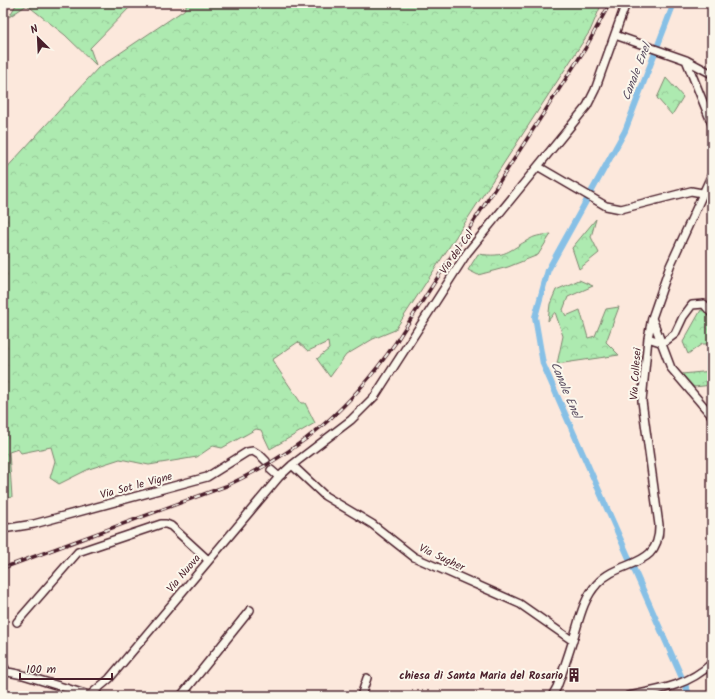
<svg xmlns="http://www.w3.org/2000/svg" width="715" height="699" font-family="Kalam,sans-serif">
	<defs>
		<pattern id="forest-crowns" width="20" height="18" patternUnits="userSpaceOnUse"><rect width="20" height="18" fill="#adeab0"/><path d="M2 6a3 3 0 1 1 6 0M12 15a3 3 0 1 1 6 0" fill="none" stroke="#96c898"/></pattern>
	</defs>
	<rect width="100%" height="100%" fill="#fce8dc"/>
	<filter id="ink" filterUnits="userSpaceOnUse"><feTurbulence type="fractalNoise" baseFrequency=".025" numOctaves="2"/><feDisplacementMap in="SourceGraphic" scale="8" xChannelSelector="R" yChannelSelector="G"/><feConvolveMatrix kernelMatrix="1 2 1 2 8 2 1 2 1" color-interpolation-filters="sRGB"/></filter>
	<g filter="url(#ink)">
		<path fill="url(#forest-crowns)" stroke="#7c846e" d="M17,3h117l-44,45 6,17 -31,-30 -38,-30 -18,12z
			M188,3h414l-12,28 -195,299 -22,9 -27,16 -16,22 -13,-18 12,-10 -1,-7 -20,9 -10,-9 -26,18 29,43h4l10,20 -45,26 -9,-19 -5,-1 -34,19 -9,-2 -16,11 -48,8 -29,-6 -31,10 -30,15 -9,-6 5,-17 -4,-14 -30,6 -3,-4 -9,3 3,45 -9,2v-327l95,-104 86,-58z
			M666,78l17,19 -11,18 -15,-17z
			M596,219l-5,18 8,16 -20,16 -7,-21z
			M551,234l-13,21 -30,12 -30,8 -10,-5 10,-16c29,4 29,-3 52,-15 6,-4 15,-4 21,-5z
			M579,280l14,6 -25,11 -5,13 3,6 14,-6 8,28 7,-2 11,-27 13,-2 -13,35 13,13 -62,9 6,-28 -8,-24 -7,9 2,-17 6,-14z
			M701,310h8l3,16v18h-10l-14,10 -5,-12z
			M712,371v14l-18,2 -12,-13z"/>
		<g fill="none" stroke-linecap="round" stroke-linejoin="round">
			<path stroke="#87c0e6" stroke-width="6" d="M674,3l-49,128 -77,139 -13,47 8,47 147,332"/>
			<defs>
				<path id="minor" d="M615,35l71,25 26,14
					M686,60l26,64
					M539,167l67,39 15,3 70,-18 11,2
					M652,318l19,50 41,48
					M648,338l15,5 12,-9 8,-17 9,-12 12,-1 8,10
					M292,465l33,31 47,28 42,33 106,47 53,37
					M271,470l8,7
					M3,529l31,-5 173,-47 40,-25 6,-1 8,5 5,5
					M17,622l61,-70 83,-28h5l5,2 37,34
					M3,665l4,7
					M3,671l20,4 69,21
					M90,695l19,-16 170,-202 13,-12 59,-45 24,-24 92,-143 120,-147 8,-16 31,-87
					M181,696l69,-86
					M361,696l6,-18
					M552,696l5,-9c6,-16 11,-31 16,-47 6,-19 10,-41 24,-56 23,-26 63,-14 62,-59l-17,-124 6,-63 4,-20 18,-52 42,-92
					M628,696c31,-6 60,-10 84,-33"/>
			</defs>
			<use href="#minor" stroke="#4a1f2b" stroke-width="10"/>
			<use href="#minor" stroke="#fbf7ec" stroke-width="7"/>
			<defs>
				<path id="rail" d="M3,568l223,-82c75,-35 123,-76 170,-144l189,-293 25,-46"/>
			</defs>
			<use href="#rail" stroke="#4a1f2b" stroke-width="3.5"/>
			<use href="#rail" stroke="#fbf7ec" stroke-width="2" stroke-dasharray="6" stroke-linecap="butt"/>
		</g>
	</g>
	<defs>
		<symbol id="building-bare" viewBox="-9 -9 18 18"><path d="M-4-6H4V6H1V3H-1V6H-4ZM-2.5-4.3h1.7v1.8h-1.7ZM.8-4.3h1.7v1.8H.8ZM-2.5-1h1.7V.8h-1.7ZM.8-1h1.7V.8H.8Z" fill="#4a1f2b" stroke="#fbf7ec" stroke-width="2.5" paint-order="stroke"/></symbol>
	</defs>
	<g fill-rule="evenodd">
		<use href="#building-bare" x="564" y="665" width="20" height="20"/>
	</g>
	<g text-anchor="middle" stroke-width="4" stroke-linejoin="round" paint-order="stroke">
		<g font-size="11" fill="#4a1f2b" stroke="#fbf7ec">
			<text transform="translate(456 252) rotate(-55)" y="4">Via del Col</text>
			<text transform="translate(635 374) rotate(-86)" y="4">Via Collesei</text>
			<text transform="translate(136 485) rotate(-15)" y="4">Via Sot le Vigne</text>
			<text transform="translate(442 557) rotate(25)" y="4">Via Sugher</text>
			<text transform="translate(183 573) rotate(-50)" y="4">Via Nuova</text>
		</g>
		<g font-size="11" font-weight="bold" fill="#4a1f2b" stroke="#fbf7ec" text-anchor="end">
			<text x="563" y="679">chiesa di Santa Maria del Rosario</text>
		</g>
		<g font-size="12" font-style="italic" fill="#5c4f63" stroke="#fbf7ec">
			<text transform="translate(636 72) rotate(-69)" y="4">Canale Enel</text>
			<text transform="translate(566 390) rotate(67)" y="4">Canale Enel</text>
		</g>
	</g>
	<rect width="715" height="699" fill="none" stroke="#fbf7ec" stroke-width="16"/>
	<rect x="8" y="8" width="699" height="683" fill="none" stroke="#4a1f2b" stroke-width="1.5" filter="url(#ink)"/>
	<g transform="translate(38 38) rotate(336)" stroke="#fbf7ec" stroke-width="3" paint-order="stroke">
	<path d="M0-3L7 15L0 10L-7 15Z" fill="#4a1f2b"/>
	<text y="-6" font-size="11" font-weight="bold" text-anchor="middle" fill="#4a1f2b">N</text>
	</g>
	<path d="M20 673v6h92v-6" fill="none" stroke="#4a1f2b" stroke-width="2"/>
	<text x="26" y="673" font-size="12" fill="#4a1f2b" stroke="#fbf7ec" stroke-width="3" paint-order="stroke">100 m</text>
</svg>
